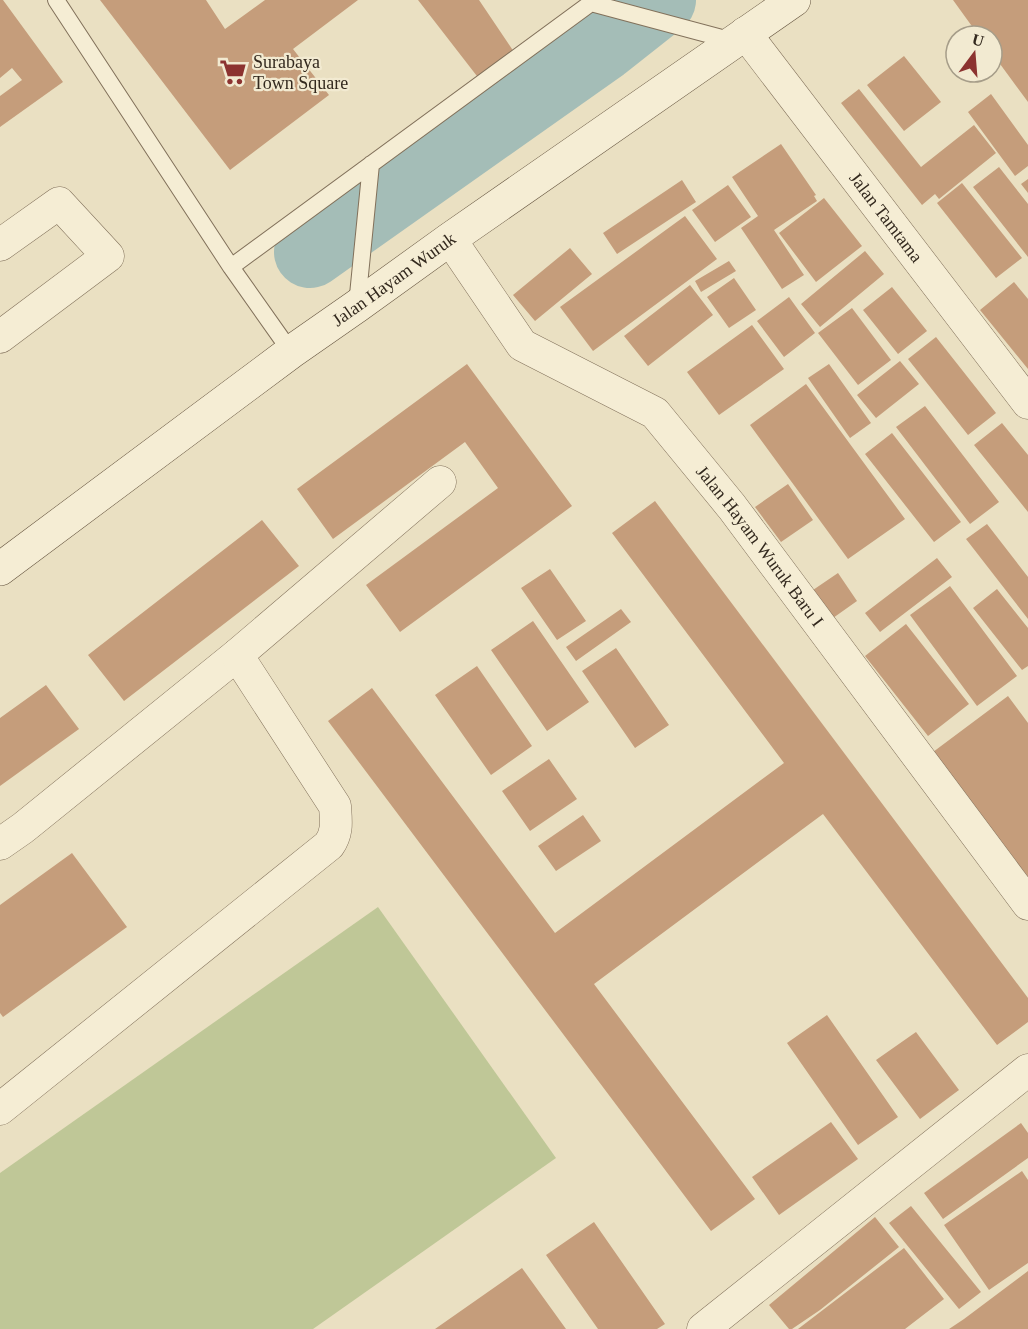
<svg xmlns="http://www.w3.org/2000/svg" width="1028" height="1329" font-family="Georgia,serif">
	<rect width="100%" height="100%" fill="#eae0c2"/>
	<path fill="#bfc797" d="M378,907l178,251 -243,171h-313v-156z"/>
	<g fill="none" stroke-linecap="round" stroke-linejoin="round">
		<path stroke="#a4bdb7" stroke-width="72" d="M310,252l293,-207 57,-45"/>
	</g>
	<path fill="#c59d7b" d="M0,0h3l60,82 -63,45v-31l22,-16 -10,-12 -12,10z
		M100,0h106l19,29 40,-29h93l-65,49 36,46 -99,75z
		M418,0h61l37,55 -36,25z
		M953,0h75v102l-36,-49v-17h-13z
		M904,56l37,46 -37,29 -37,-46z
		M859,89l62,78 53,-42 22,28 -57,46 -4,-5 -13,11 -81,-102z
		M991,94l37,51v21l-13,10 -47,-64z
		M781,144l35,51 -2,1 3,5 -43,29 30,45 -22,14 -41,-61 17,-12 -26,-39z
		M999,167l29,37v53l-55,-70z
		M1028,179v14l-7,-9z
		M682,180l14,22 -79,52 -14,-21z
		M962,183l60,75 -26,20 -59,-75z
		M728,185l23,32 -36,25 -23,-32z
		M824,198l38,48 -46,36 -37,-49z
		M685,216l32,43 -124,92 -33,-44z
		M570,248l22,26 -57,47 -22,-26z
		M865,251l19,23 -64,53 -19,-23z
		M729,261l7,10 -35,21 -6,-11z
		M734,278l22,32 -27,18 -22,-31z
		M1014,282l14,17v70l-48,-59z
		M690,285l23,30 -65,51 -24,-30z
		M892,287l35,44 -29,23 -35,-44z
		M789,297l26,36 -31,24 -27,-36z
		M852,308l39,52 -33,25 -40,-52z
		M752,325l32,44 -65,46 -32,-43z
		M936,337l60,76 -28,22 -60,-76z
		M900,361l19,23 -43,34 -19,-23z
		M467,364l105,142 -172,126 -34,-47 132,-97 -33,-46 -132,97 -36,-50z
		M829,364l42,59 -21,15 -42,-60z
		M806,384l99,135 -57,40 -98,-134z
		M925,406l74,96 -29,22 -74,-97z
		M1002,423l26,32v57l-54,-67z
		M892,433l69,89 -27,20 -69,-88z
		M788,484l25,36 -32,22 -26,-35z
		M655,501l373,497v24l-31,23 -174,-231 -229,170 161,215 -44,32 -383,-510 44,-33 183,245 229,-170 -172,-230z
		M262,520l37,46 -175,135 -36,-46z
		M987,524l41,53v42l-62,-80z
		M937,558l15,19 -72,55 -15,-19z
		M550,569l36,52 -29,19 -36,-52z
		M838,573l19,28 -24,17 -20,-28z
		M950,586l67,90 -40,30 -67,-91z
		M997,589l31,39v38l-6,4 -49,-62z
		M621,609l10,13 -55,39 -10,-14z
		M533,621l56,81 -42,29 -56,-81z
		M906,624l63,80 -41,32 -63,-80z
		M616,648l53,77 -34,23 -53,-77z
		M477,666l55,80 -41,29 -56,-80z
		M46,685l33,44 -79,57v-68z
		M1008,696l20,27v162l-99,-130z
		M549,759l28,40 -47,32 -28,-40z
		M583,815l18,26 -45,30 -18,-25z
		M72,853l55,74 -124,90 -3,-4v-108z
		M827,1015l71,102 -40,28 -71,-102z
		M916,1032l43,58 -39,29 -44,-59z
		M831,1122l27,37 -79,56 -27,-38z
		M1021,1123l7,10v25l-85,61 -19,-26z
		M1022,1171l6,9v83l-39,27 -45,-65z
		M911,1206l70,86 -22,17 -70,-86z
		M875,1217l24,30 -79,63 -28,19h-3l-20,-24z
		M594,1222l71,102 -8,5h-59l-52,-74z
		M904,1248l40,51 -39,30h-107z
		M522,1268l44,61h-131z
		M1028,1271v58h-79l15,-10z"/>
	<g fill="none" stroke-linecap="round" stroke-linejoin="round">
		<defs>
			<path id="lane" d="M56,0l175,267 60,85
				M591,3l142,38
				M231,267l364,-267
				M357,305l14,-141"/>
			<g id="street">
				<path id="s1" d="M745,33l283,370"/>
				<path id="s2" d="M450,239l72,106 133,68 77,94 296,397"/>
				<path d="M0,245l59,-42 49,53 -108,81"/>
				<path d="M0,844l23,-16 214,-173 203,-173"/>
				<path d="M0,1109l329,-264c9,-13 7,-24 6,-39l-98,-151"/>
				<path d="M703,1329l325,-259"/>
			</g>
			<g id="secondary">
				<path id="s3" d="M0,569l291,-217 66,-46 93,-67 344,-239"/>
			</g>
		</defs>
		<use href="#lane" stroke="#82715b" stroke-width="18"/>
		<use href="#street" stroke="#82715b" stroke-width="33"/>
		<use href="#secondary" stroke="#64533e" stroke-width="34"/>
		<use href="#lane" stroke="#f5edd4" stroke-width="16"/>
		<use href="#street" stroke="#f5edd4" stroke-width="32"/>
		<use href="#secondary" stroke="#f5edd4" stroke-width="33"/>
	</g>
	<defs>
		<symbol id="supermarket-bare" viewBox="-9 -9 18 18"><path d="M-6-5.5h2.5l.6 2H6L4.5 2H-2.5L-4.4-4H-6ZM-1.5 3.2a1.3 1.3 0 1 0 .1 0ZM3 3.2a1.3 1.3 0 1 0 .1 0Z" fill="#8c3330" stroke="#f2ead1" stroke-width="2.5" paint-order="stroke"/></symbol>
	</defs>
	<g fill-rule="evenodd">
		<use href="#supermarket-bare" x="214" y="53" width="38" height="38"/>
	</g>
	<g text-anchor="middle" stroke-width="4.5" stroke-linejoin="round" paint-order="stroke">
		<g font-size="18" fill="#33291e" stroke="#f2ead1" text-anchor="start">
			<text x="253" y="68">Surabaya<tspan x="253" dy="21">Town Square</tspan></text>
		</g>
		<g font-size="18" fill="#33291e" stroke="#f2ead1">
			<text dy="6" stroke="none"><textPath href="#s1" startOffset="232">Jalan Tamtama</textPath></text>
			<text dy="6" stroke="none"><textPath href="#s3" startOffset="489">Jalan Hayam Wuruk</textPath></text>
			<text dy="6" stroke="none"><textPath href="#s2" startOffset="447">Jalan Hayam Wuruk Baru I</textPath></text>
		</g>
	</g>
	<g transform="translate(974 54) rotate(16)"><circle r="28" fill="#f2ead1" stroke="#a69d89" stroke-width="1.5"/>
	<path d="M0-4.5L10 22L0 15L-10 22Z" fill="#8c3330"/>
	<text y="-9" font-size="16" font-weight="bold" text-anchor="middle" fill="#33291e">U</text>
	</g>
</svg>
